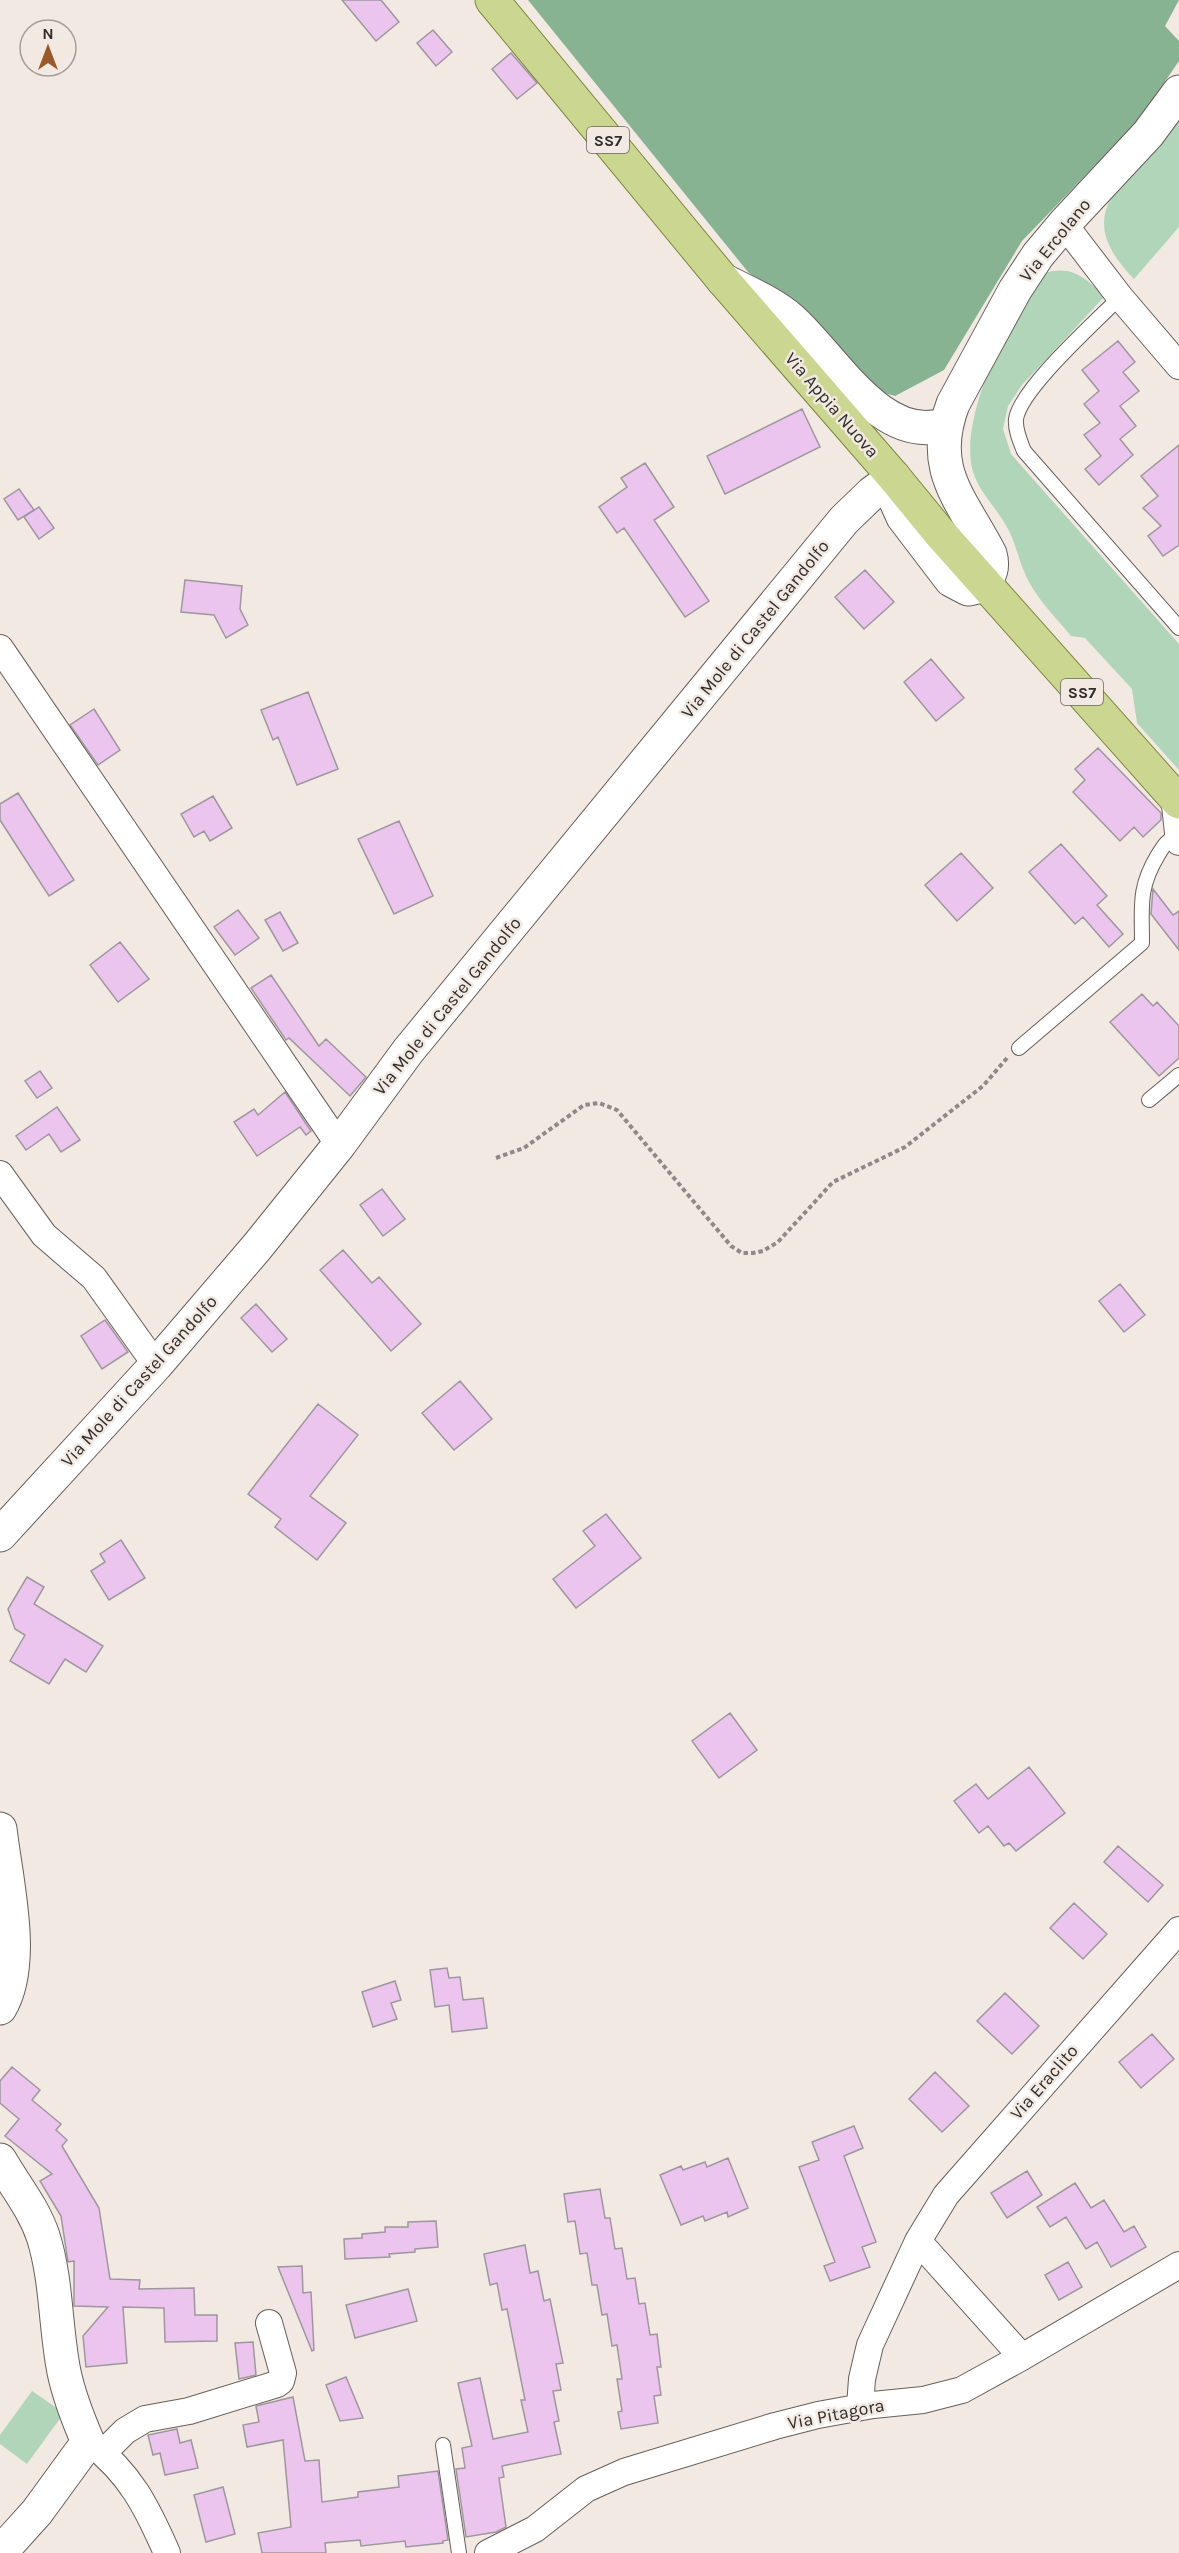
<svg xmlns="http://www.w3.org/2000/svg" width="1179" height="2553" font-family="Karla,sans-serif">
	<rect width="100%" height="100%" fill="#f2e9e2"/>
	<path fill="#b0d5b8" d="M1179,120v107l-45,52c-72,-74 3,-100 45,-159z
		M1034,270l8,4c29,-10 42,3 63,22l-83,89 -14,21 -5,23 8,25 168,190v126l-42,-47 -5,-34 -47,-51 -14,-2c-14,-17 -32,-35 -42,-54 -9,-16 -12,-35 -20,-51 -11,-23 -31,-38 -37,-63 -12,-56 39,-146 62,-198z
		M32,2391l32,22 -37,51 -27,-20v-9z"/>
	<path fill="#87b392" d="M528,0h651l-14,26 14,15v20l-42,61 -115,119 -78,129 -49,26 -22,-6 -63,-70 -62,-48z"/>
	<path fill="#ebc5ee" stroke="#9e979f" stroke-width="1.5" d="M342,0h39l18,22 -23,19z
		M433,30l19,22 -16,14 -19,-23z
		M511,53l26,30 -20,16 -25,-30z
		M1118,341l17,21 -12,10 16,19 -19,15 16,20 -16,13 13,16 -34,30 -14,-16 16,-13 -17,-21 16,-12 -16,-19 15,-13 -17,-21z
		M802,409l18,38 -95,47 -18,-38z
		M1179,445v100l-16,11 -15,-20 13,-10 -18,-18 15,-12 -17,-20z
		M645,463l29,44 -20,13 55,81 -24,16 -61,-89 -7,5 -18,-26 28,-20 -6,-9z
		M19,489l15,21 -16,10 -14,-21z
		M39,507l15,21 -15,11 -15,-22z
		M865,570l29,32 -30,27 -29,-32z
		M185,580l57,6 -2,23 8,16 -22,13 -12,-23 -33,-3z
		M931,659l33,39 -28,23 -32,-39z
		M308,692l30,77 -41,16 -19,-48 -5,3 -12,-30z
		M94,709l26,41 -22,15 -28,-40z
		M1098,748l63,65v7l-18,17 -9,-10 -14,14 -47,-49 12,-12 -10,-11z
		M18,793l56,87 -25,16 -49,-76v-16z
		M213,796l19,32 -22,13 -6,-10 -10,6 -13,-23z
		M399,821l34,75 -39,18 -36,-75z
		M1061,844l46,52 -10,9 26,29 -14,13 -26,-30 -8,7 -46,-52z
		M961,853l32,35 -36,33 -32,-36z
		M1153,889l20,26 6,-4v39l-28,-36z
		M238,910l21,28 -24,17 -21,-28z
		M280,912l18,31 -15,8 -18,-31z
		M120,942l29,37 -31,23 -28,-37z
		M271,975l48,71 7,-7 40,38 -16,19 -61,-58 -3,2 -35,-52z
		M1142,994l11,12 4,-4 22,24v32l-20,18 -49,-54z
		M40,1071l12,17 -15,10 -12,-17z
		M285,1092l26,39 -5,4 -6,-8 -43,29 -23,-34 20,-13 4,6z
		M57,1107l23,33 -19,12 -12,-18 -23,16 -10,-14z
		M382,1189l23,30 -22,17 -23,-31z
		M343,1250l29,33 7,-6 42,47 -30,27 -71,-81z
		M1120,1284l25,31 -21,17 -25,-31z
		M256,1304l31,35 -15,13 -31,-34z
		M105,1320l23,32 -26,17 -21,-33z
		M460,1381l32,38 -38,31 -32,-37z
		M318,1404l40,31 -48,61 36,27 -29,37 -42,-33 6,-8 -33,-25z
		M606,1514l35,44 -65,50 -23,-29 42,-33 -12,-15z
		M121,1540l24,38 -36,22 -18,-29 14,-9 -5,-8z
		M27,1577l17,10 -10,17 69,42 -17,26 -21,-13 -16,25 -39,-23 15,-26 -10,-6 -7,-20z
		M730,1713l27,37 -38,28 -27,-37z
		M1029,1767l36,46 -49,38 -7,-8 -5,3 -16,-20 -9,7 -25,-32 22,-17 12,15z
		M1118,1846l45,39 -15,17 -44,-40z
		M1074,1903l33,31 -24,25 -33,-31z
		M447,1968l2,10 11,-1 3,23 20,-2 4,30 -35,4 -3,-27 -14,2 -5,-37z
		M395,1981l6,19 -10,3 6,16 -24,8 -11,-35z
		M1005,1993l34,33 -27,28 -35,-33z
		M1152,2034l22,25 -33,29 -22,-26z
		M12,2067l28,23 -8,10 29,24 -5,6 11,10 -5,6 37,62 11,71 30,1 -1,9 55,-1 1,27h22v26l-52,1 -1,-34 -41,-1 4,56 -41,4 -3,-31 25,-29 -34,-1v-45l-6,1 -7,-46 -21,-35 12,-7 -47,-38 14,-17 -19,-16v-22z
		M935,2072l34,34 -27,26 -33,-33z
		M854,2126l9,22 -19,8 32,86 -14,5 8,20 -40,14 -6,-15 11,-4 -36,-95 20,-7 -7,-18z
		M728,2158l20,50 -20,9 -1,-5 -22,9 -2,-5 -22,9 -21,-50 21,-9 2,4 22,-8 2,5z
		M1027,2171l15,24 -35,23 -16,-25z
		M1075,2183l16,25 13,-8 20,32 10,-6 12,21 -35,20 -14,-25 -11,7 -20,-32 -16,10 -13,-20z
		M600,2189l5,29h5l5,31 7,-1 5,31 8,-1 4,26 6,-1 5,32 7,-1 4,33h-4l4,28 -7,1 4,27 -37,6 -3,-17 4,-1 -5,-32h5l-5,-34 -5,1 -5,-32 -5,1 -5,-30h-5l-5,-32 -7,1 -5,-33 -7,1 -4,-28z
		M436,2221l2,26 -23,2v3l-26,2 1,3 -45,2 -1,-20 18,-1v-4l23,-2v-5h23v-5z
		M525,2245l5,28 8,-2 6,30 6,-2 13,64 -7,1 5,26 -8,1 6,30 -5,1 7,32 -59,12 2,11 -5,1 7,49 -10,5 -30,5 -10,-68 9,-1 -3,-20 10,-2 -14,-63 22,-5 13,61 35,-7 -7,-32h4l-18,-91 -5,1 -5,-27 -7,2 -6,-31z
		M1068,2262l14,25 -23,13 -14,-25z
		M302,2266l1,27 8,-1 3,58 -2,1 -34,-84z
		M408,2289l9,32 -62,17 -9,-33z
		M253,2342l3,33 -17,4 -4,-36z
		M346,2377l17,41 -23,3 -14,-36z
		M293,2397l12,64 14,-1 3,42 36,-5v-5l41,-5 -1,-11 40,-5 10,69 -5,1v2l-37,4 -1,-6 -44,5 -1,-6 -35,3 1,10h-64l-4,-20 33,-6 -8,-87 -36,7 -4,-22 16,-3 -3,-16z
		M177,2429l3,14 11,-3 7,28 -33,7 -5,-22 -7,2 -5,-20z
		M223,2487l12,47 -29,8 -12,-47z"/>
	<g fill="none" stroke-linecap="round" stroke-linejoin="round">
		<defs>
			<path id="lane" d="M1120,297c-24,25 -99,91 -104,122 -1,11 4,22 8,32l155,177
				M1019,1048l123,-105c0,-37 -4,-55 16,-88 6,-10 9,-15 20,-19
				M1149,1100l30,-25
				M443,2445l16,108"/>
			<path id="street" d="M1064,224l56,73 59,69
				M0,648l339,497
				M1174,796l5,46
				M0,1174l44,61 50,43 62,87
				M918,2241l28,-46 233,-265
				M860,2407l2,-28 8,-34 48,-104 104,116
				M89,2442c41,31 58,65 78,111
				M103,2453l22,-22 20,-12 44,-8 88,-27 4,-3 2,-8 -14,-50
				M488,2553l47,-24 51,-40 38,-17 151,-46 43,-11 55,-10 50,-5 39,-10 60,-33 157,-92"/>
			<path id="secondary" d="M723,280c23,12 48,22 68,39 41,36 91,128 155,105
				M894,477v20l9,20 48,63 17,9c19,-2 27,-18 22,-35 -29,-56 -62,-84 -37,-150l62,-114 23,-35 26,-31 84,-90 31,-42
				M0,1535l156,-170 101,-118 82,-102 69,-94 436,-531 28,-27 22,-16
				M0,1829c6,52 27,134 0,179
				M0,2160c15,26 33,47 43,76 14,44 12,91 21,136 5,24 14,47 24,70l-51,70 -37,41"/>
			<path id="primary" d="M492,0l231,280 171,197 45,55 240,270"/>
		</defs>
		<use href="#lane" stroke="#675f59" stroke-width="16"/>
		<use href="#street" stroke="#675f59" stroke-width="28"/>
		<use href="#secondary" stroke="#675f59" stroke-width="35"/>
		<use href="#primary" stroke="#7e893c" stroke-width="35"/>
		<path stroke="#908a86" stroke-width="4" stroke-dasharray="4.5 3" stroke-linecap="butt" d="M496,1158l28,-10 60,-43 15,-2 18,7 114,136 11,7h11l10,-2 15,-9 55,-60 72,-35 78,-61 24,-28"/>
		<use href="#lane" stroke="#fff" stroke-width="14"/>
		<use href="#street" stroke="#fff" stroke-width="26"/>
		<use href="#secondary" stroke="#fff" stroke-width="33"/>
		<use href="#primary" stroke="#cbd690" stroke-width="33"/>
	</g>
	<g text-anchor="middle" stroke-width="5" stroke-linejoin="round" paint-order="stroke">
		<g fill="#f2e9e2" stroke="#6a6561" stroke-width="1.5">
			<rect x="587" y="127" width="42" height="26" rx="4.5"/>
			<rect x="1061" y="679" width="42" height="26" rx="4.5"/>
		</g>
		<g font-size="16" font-weight="bold" fill="#302d2a">
			<text x="608" y="146">SS7</text>
			<text x="1082" y="698">SS7</text>
		</g>
		<g font-size="18" fill="#302d2a" stroke="#f2e9e2">
			<text transform="translate(1055 240) rotate(-51)" y="6">Via Ercolano</text>
			<text transform="translate(832 405) rotate(49)" y="6">Via Appia Nuova</text>
			<text transform="translate(755 629) rotate(-51)" y="6">Via Mole di Castel Gandolfo</text>
			<text transform="translate(447 1006) rotate(-51)" y="6">Via Mole di Castel Gandolfo</text>
			<text transform="translate(139 1381) rotate(-48)" y="6">Via Mole di Castel Gandolfo</text>
			<text transform="translate(1044 2082) rotate(-49)" y="6">Via Eraclito</text>
			<text transform="translate(836 2414) rotate(-11)" y="6">Via Pitagora</text>
		</g>
	</g>
	<g transform="translate(48 48)"><circle r="28" fill="#f2e9e2" stroke="#a49e98" stroke-width="1.5"/>
	<path d="M0-4.5L10 22L0 15L-10 22Z" fill="#9b5828"/>
	<text y="-9" font-size="16" font-weight="bold" text-anchor="middle" fill="#302d2a">N</text>
	</g>
</svg>
